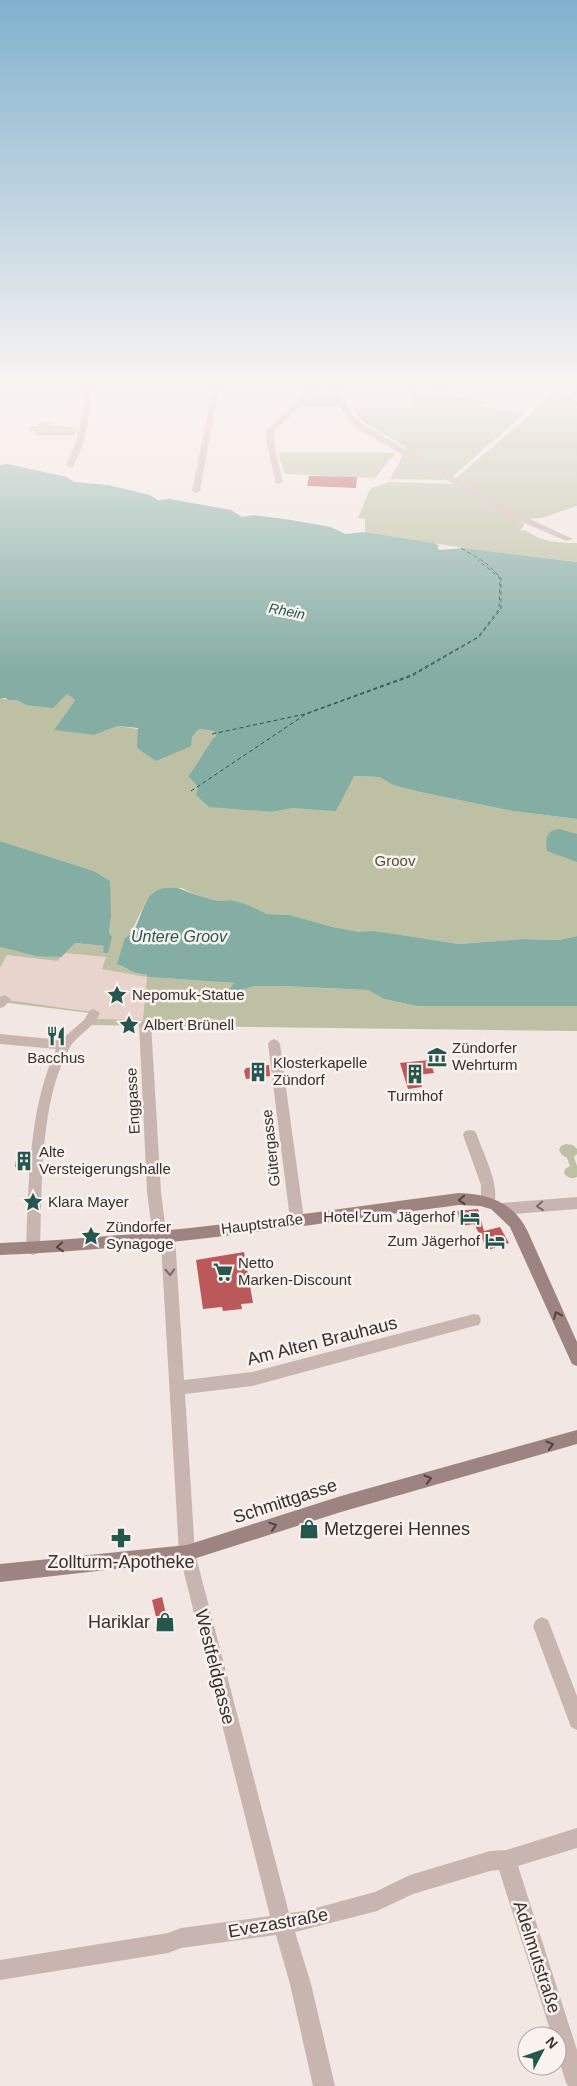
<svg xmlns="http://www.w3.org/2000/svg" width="577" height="2086" font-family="Helvetica,sans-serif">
	<rect width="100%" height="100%" fill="#f2e7e3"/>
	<path fill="#bec0a4" d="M411,389l39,3 -3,3 39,6 -3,6 43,5 -74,65 -44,-25 -1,-4 -42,-25 -14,-15h61z
		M315,393l20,1 7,13h-43z
		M555,393l22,8v105l-35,12 -15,1 -72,-40z
		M40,422h12l-1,4 26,1 -2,8h-41l2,-4h-7l2,-5h7z
		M278,453h117l-20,25 -90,-4z
		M403,455l41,23v2l-54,-1z
		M389,482l64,2 72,40 -5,7 5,-1c16,12 33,13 52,13v19l-113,-14 -99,-16v-13l-7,-1 12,-29z
		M66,693l9,7 -20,29 39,6 24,-9 74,11 7,-8 15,2 2,5c-6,3 -20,31 -28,40l10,11 44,22 30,3 21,-4h15l46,-32 25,1 14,8 27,7 93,19 64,8v117l-18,4 -37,-1 -63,5 -51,-8 -48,-4 -27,-5 -43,-12 -23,-1 -37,-14 -12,1 -25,-7 -11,-6 -19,1 -9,3 -9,11 -16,34 -10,27c9,7 15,10 27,10l3,3 85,6 -7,10 28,-7h26l87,4 16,9 33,7h160v25l-492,-6 5,-12 -90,-11v-55l35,9 40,-13 29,3 6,-10 -1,-3 2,-16 -4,-38 -13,-8 -94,-30v-142l16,1 10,5z
		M566,1144l7,1 4,4v5l-3,3 3,9v11c-5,2 -10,1 -13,-4l1,-4 5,-3 -3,-8 -5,-3 -3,-5 2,-4z"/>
	<path fill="#e8d4cc" d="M66,953l40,4 -4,12 45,8 -4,43 -46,-1 2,-6 -99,-14v-31l7,-13 50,6z"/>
	<path fill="#84ada4" d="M7,464l60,13 7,5 34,3 42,10 8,5 12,-1 61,11 11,7 11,-2 32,4 46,8 14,7 20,-2 69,11 6,3 -3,1 2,3 25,-2 113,14v257l-64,-8 -93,-19 -27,-7 -14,-8 -25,-1 -18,35 -43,-3 -21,4 -63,-5 -13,-12 2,-8 -10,-11c8,-9 23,-38 28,-40l-2,-5 -15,-2 -7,8 -1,9 -35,15 -19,-13 1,-20 -20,-2 -24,9 -40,-5 21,-30 -8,-6 -14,14 -27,-3 -10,-5h-8l-2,-2 -6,1v-234z
		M559,829l18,5v28l-30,-11c-2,-11 -1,-21 12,-22z
		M0,841l94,30 16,10 1,36 -2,16 3,4 -4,16h-5l1,-7 -29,-3 -14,14 -26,-1 -35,-9z
		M178,888l15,6 25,7 12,-1 15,4 22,10 23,1 43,12 27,5 12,-1 36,5 51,8 63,-5 37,1 18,-4v70h-160l-33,-7 -16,-9 -87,-4h-26l-29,8 8,-11 -86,-6 -2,-3c-16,0 -16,-5 -29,-10l8,-26c17,-7 14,-40 33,-48 7,-3 14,-2 20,-2z"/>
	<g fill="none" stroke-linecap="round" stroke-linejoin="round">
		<path stroke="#26574e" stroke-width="1" stroke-dasharray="4 3" stroke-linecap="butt" d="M212,734l93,-20 106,-39 67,-38 21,-28 1,-31 -22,-18
			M191,791l115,-77 106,-38 67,-39 22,-28v-31l-15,-15 -25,-15"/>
	</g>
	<path fill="#bb5859" d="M309,476l48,1 -1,11 -49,-2z
		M442,1051l5,11 -15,3 -5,-11z
		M430,1060l4,13 -16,2 4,12 -14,2 -8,-26z
		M269,1065l1,11 -24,3 -2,-8 2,-3z
		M29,1152l-1,14 -13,1 2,-14z
		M478,1209l6,22 16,-4 9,16 -21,7 -14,-26 -13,2 -4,-15z
		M244,1252l9,51 -12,1 1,5 -19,2 -1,-4 -19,2 -7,-49z
		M162,1597l4,17 -10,3 -4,-17z"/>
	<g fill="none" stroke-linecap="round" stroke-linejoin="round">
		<path fill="#c9b5b0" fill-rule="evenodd" d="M85,382h6c0,28 -4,60 -18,85h-3l-4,-2c14,-26 17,-55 19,-83z
			M214,382h6l-20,109 -4,2 -4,-2z
			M317,382h7l-50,50v12l9,38 -7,2 -9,-40 -1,-13z
			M328,382h6l20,35 10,8 151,87 58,27 -7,2 -57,-25 -151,-87 -11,-11z
			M5,995l6,4 -7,8 -4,1v-11z
			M94,1009l6,4c-6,14 -18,19 -28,31 -4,5 -7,13 -10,20 -22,51 -20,129 -22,185l-2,4 -5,2 -5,-2 -2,-4c3,-67 2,-138 30,-200l-56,-5v-10l61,6 23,-20 6,-10z
			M145,1019l6,4 10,169 5,40 7,1 2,4 9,143 68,-8 222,-58 5,1 2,5 -2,5 -5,1 -222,60 -67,8 10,159 94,360 16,-2 70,-19 35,-17 80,-24 16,-1 71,-22v20l-59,18 59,184v36h-9l-2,-3 -9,-30v-17h-5l-53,-166 -9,1 -77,23 -36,17 -82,21 16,52 24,102h-22l-23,-102 -14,-49 -95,13 -13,5 -168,27v-20l168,-27 13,-5 89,-12 -91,-363 -18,-310 -6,-1 -2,-4 -6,-46 -8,-169z
			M274,1039l4,2 2,3 24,175 -2,4 -5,2 -5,-2 -2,-4 -22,-175 2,-3z
			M470,1130l5,1 2,4c6,18 25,54 16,71l-5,2 -5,-2 -2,-4v-17l-18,-50 2,-4z
			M577,1197v12l-75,6 -5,-2 -2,-4 2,-4 5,-2z
			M542,1617l6,3 29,76v34l-6,-3 -38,-101 3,-6z"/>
		<path fill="#9d8481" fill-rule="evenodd" d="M459,1193c31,1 55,10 69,39l49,110v24l-5,-2 -62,-137 -19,-18 -11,-3 -21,-1c-153,20 -305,44 -459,50v-12c154,-6 306,-30 459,-50z
			M577,1430v14l-236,68 -154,49 -187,21v-18l187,-19 154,-49z"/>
	</g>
	<defs><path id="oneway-chevron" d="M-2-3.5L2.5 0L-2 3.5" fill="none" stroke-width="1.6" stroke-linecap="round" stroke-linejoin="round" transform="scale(1.25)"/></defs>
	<g stroke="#524342">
		<use href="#oneway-chevron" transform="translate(462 1200) rotate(177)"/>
		<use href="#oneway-chevron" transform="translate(60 1247) rotate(175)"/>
		<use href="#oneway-chevron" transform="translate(557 1315) rotate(-114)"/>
		<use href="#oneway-chevron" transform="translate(550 1445) rotate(-16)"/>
		<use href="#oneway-chevron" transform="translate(428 1479) rotate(-16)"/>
		<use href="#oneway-chevron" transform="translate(273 1526) rotate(-18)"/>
	</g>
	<g stroke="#7a6a68">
		<use href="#oneway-chevron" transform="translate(540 1206) rotate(176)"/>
		<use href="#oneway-chevron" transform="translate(170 1272) rotate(87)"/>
	</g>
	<linearGradient id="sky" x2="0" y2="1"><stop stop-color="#80b1cd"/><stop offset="0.57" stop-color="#f9f4f2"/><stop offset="1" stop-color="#f9f4f2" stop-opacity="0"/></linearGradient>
	<rect width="577" height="674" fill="url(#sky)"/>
	<defs>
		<symbol id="sight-bare" viewBox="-9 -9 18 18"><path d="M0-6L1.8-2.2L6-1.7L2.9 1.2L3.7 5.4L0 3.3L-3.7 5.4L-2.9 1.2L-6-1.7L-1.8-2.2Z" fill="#26574e" stroke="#faf2ef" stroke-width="2.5" paint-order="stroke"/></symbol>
		<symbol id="restaurant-bare" viewBox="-9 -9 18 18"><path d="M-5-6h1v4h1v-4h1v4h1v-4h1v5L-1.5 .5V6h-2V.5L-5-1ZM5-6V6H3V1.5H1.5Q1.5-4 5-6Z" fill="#26574e" stroke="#faf2ef" stroke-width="2.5" paint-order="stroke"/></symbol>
		<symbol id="museum-bare" viewBox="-9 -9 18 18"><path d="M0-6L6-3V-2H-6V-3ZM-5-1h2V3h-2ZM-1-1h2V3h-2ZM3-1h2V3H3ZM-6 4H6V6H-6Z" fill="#26574e" stroke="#faf2ef" stroke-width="2.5" paint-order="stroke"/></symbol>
		<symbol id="building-bare" viewBox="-9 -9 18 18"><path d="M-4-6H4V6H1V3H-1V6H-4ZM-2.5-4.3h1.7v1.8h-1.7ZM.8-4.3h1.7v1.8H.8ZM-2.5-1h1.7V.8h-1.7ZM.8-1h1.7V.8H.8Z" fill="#26574e" stroke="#faf2ef" stroke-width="2.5" paint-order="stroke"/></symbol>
		<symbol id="hotel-bare" viewBox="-9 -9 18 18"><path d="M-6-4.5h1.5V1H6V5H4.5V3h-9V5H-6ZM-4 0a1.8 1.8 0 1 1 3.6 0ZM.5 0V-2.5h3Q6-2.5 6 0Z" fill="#26574e" stroke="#faf2ef" stroke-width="2.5" paint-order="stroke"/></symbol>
		<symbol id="supermarket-bare" viewBox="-9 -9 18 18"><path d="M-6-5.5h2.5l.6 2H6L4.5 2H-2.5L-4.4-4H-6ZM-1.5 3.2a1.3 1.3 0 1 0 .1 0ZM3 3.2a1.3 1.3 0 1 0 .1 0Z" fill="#26574e" stroke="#faf2ef" stroke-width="2.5" paint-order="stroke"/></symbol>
		<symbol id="shop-bare" viewBox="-9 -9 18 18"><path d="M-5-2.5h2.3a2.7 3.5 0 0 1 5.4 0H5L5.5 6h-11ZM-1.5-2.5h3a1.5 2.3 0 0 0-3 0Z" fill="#26574e" stroke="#faf2ef" stroke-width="2.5" paint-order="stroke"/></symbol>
		<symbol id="pharmacy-bare" viewBox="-9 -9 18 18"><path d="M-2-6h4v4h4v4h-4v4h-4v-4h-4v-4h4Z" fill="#26574e" stroke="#faf2ef" stroke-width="2.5" paint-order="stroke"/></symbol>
	</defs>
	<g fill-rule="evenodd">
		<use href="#sight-bare" x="103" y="981" width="28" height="28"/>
		<use href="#sight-bare" x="115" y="1011" width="28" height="28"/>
		<use href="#restaurant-bare" x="42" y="1022" width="28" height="28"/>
		<use href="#museum-bare" x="423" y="1043" width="28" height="28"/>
		<use href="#building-bare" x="244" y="1058" width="28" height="28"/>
		<use href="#building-bare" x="401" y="1060" width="28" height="28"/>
		<use href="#building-bare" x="10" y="1147" width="28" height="28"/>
		<use href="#sight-bare" x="19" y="1188" width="28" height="28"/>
		<use href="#hotel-bare" x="456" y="1203" width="28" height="28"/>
		<use href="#sight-bare" x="77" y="1222" width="28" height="28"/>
		<use href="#hotel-bare" x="481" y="1227" width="28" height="28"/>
		<use href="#supermarket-bare" x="209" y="1258" width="28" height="28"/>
		<use href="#shop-bare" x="295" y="1515" width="28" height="28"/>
		<use href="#pharmacy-bare" x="107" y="1524" width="28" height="28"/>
		<use href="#shop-bare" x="151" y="1608" width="28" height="28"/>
	</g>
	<g text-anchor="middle" stroke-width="5" stroke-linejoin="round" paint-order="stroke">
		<g font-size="14" font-style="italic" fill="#26574e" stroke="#faf2ef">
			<text transform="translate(287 611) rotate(11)" y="5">Rhein</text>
		</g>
		<g font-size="15" fill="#515533" stroke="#faf2ef">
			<text x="395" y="866">Groov</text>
		</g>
		<g font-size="15" fill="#392d2d" stroke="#faf2ef" text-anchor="start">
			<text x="132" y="1000">Nepomuk-Statue</text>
			<text x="144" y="1030">Albert Brünell</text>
			<text x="452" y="1053">Zündorfer<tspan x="452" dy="17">Wehrturm</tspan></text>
			<text x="56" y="1063" text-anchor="middle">Bacchus</text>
			<text x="273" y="1068">Klosterkapelle<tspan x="273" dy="17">Zündorf</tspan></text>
			<text x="415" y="1101" text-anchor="middle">Turmhof</text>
			<text x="39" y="1157">Alte<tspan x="39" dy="17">Versteigerungshalle</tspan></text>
			<text x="48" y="1207">Klara Mayer</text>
			<text x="455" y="1222" text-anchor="end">Hotel Zum Jägerhof</text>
			<text x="106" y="1232">Zündorfer<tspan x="106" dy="17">Synagoge</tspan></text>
			<text x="480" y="1246" text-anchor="end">Zum Jägerhof</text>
			<text x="238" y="1268">Netto<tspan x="238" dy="17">Marken-Discount</tspan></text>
		</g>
		<g font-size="15" fill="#392d2d" stroke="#faf2ef">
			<text transform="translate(133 1101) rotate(-93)" y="5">Enggasse</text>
			<text transform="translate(271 1148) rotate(-96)" y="5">Gütergasse</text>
			<text transform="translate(262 1224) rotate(-7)" y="5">Hauptstraße</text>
		</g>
		<g font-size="16" font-style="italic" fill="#26574e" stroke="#faf2ef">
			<text x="179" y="942">Untere Groov</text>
		</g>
		<g font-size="18" fill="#392d2d" stroke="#faf2ef">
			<text transform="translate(322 1341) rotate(-14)" y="6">Am Alten Brauhaus</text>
			<text transform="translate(285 1501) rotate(-18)" y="6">Schmittgasse</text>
			<text transform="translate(215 1667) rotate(76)" y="6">Westfeldgasse</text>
			<text transform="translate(278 1923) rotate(-10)" y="6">Evezastraße</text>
			<text transform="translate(537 1957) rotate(72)" y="6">Adelmutstraße</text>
		</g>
		<g font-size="18" fill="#392d2d" stroke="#faf2ef" text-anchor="start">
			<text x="324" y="1535">Metzgerei Hennes</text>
			<text x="121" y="1568" text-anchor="middle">Zollturm-Apotheke</text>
			<text x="150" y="1628" text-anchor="end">Hariklar</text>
		</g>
	</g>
	<g transform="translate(542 2051) rotate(49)"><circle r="24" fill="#faf2ef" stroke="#ada3a1"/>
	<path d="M0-4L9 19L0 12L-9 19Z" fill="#26574e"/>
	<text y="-8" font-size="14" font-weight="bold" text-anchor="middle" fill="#392d2d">N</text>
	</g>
</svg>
